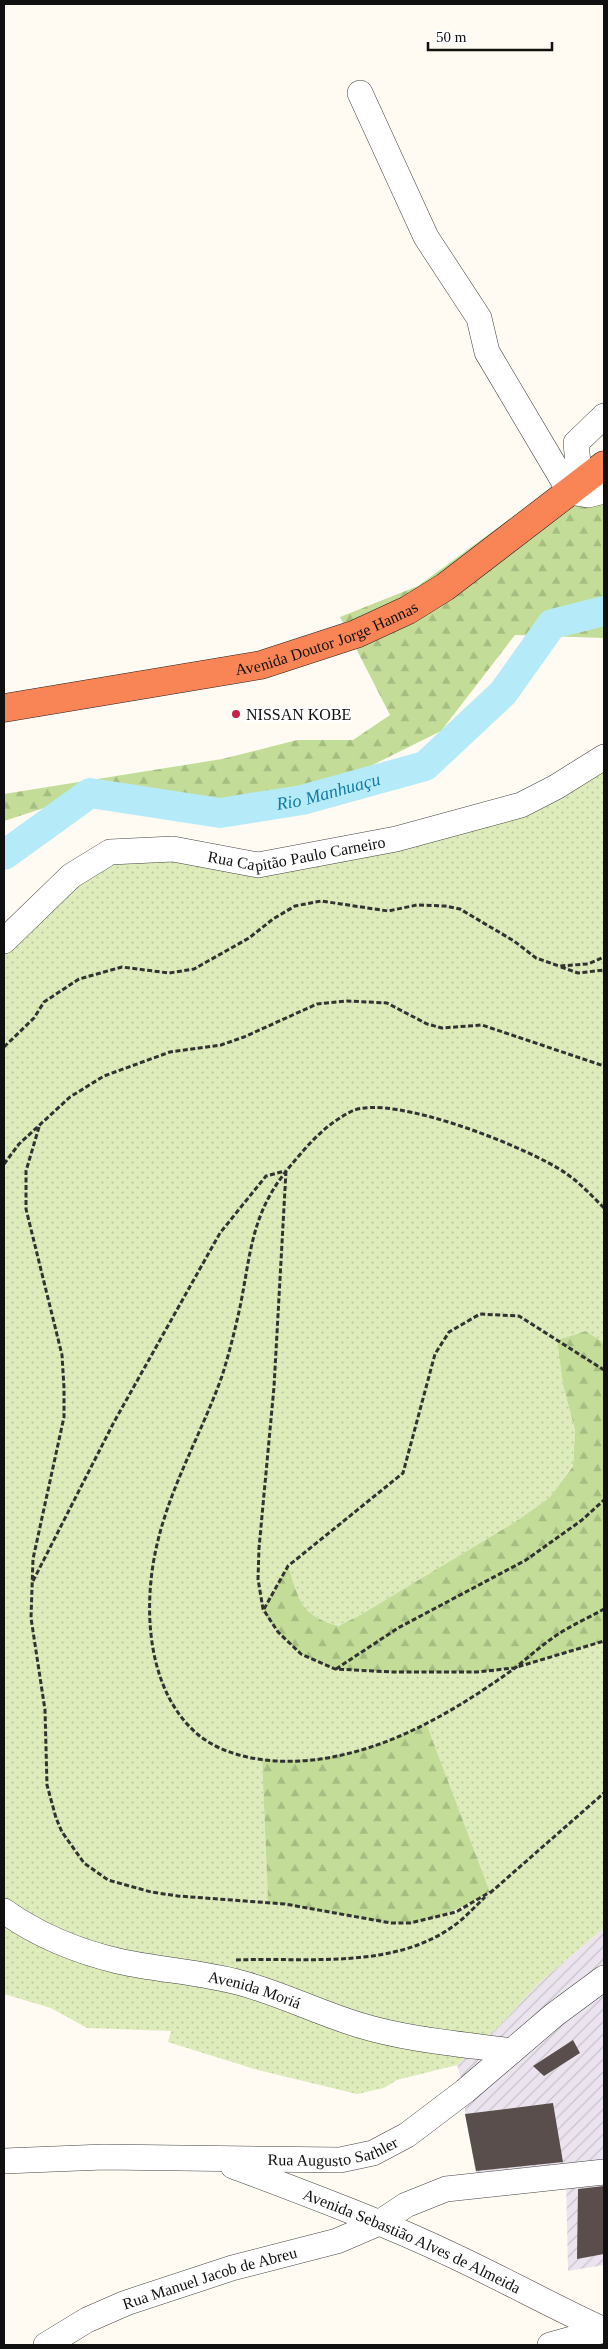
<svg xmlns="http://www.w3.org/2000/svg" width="608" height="2349" font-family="Georgia,serif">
	<defs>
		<pattern id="industrial-furrows" width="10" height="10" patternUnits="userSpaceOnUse" patternTransform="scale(1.25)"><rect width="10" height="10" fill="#ebe4ee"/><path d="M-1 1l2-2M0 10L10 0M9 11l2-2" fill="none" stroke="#c8c3cb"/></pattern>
		<pattern id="grass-dots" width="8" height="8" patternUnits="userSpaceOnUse" patternTransform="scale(1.25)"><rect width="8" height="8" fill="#ddecba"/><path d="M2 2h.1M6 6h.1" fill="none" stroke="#bdc99f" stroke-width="1.8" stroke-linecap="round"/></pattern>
		<pattern id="forest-firs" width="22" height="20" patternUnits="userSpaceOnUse" patternTransform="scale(1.25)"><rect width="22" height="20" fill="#c3dd98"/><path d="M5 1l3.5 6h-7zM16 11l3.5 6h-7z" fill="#a6bd82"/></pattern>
	</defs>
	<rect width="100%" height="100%" fill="#fffaf2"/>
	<path fill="url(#industrial-furrows)" d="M604,1928v337l-36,6 -2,-95 -88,9 -13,-71v-23l-8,-26 42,-39 40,-43z"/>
	<path fill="url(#grass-dots)" fill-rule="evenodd" d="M604,757v586l-18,-12 -29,9 6,45 12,45 -2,35 -24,33 -34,24 -153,92 -25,12c-38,-13 -37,-24 -49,-60l-25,43 72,60 58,3h84l37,-4 90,-27v287l-65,55 -40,43 -42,39 -60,15 -13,8 -27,6 -99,-24 -90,-28 3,-11 -84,-3 -36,-20 -47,-14v-1053l106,-89 148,13 263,-60zM426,1724l64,168 -34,20 -65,11 -123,-21 -6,-143c57,4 112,-9 164,-35z"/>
	<path fill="url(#forest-firs)" d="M604,491v147l-89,-3 -74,96 -139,69 -82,13 -130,-20 -86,28v-27l218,-35 75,-19h56l37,-25 -50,-98 78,-31 127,-93z
		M586,1331l18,12v298l-90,27 -37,4h-84l-58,-3 -34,-15 -23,-22 -15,-23 25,-43c12,35 11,48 50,60l24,-12 153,-92 34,-24 24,-32 2,-36 -12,-45 -6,-45z
		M426,1723l64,169c-33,19 -60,31 -99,31l-123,-21 -6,-143c57,4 112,-8 164,-36z"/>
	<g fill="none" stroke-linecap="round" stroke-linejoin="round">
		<path stroke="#b5ebf9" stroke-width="30" id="s1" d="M4,855l86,-62 130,20 82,-13 123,-34 78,-73 49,-69 52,-13"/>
	</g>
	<path fill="#594e4b" d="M573,2040l7,13 -36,23 -11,-10z
		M553,2103l10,59 -87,9 -11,-57z
		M604,2186v68l-27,5 1,-70z"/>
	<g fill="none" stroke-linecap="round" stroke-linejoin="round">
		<defs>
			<g id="minor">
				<path d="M360,93l66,144 53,81 8,34 83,140 18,3 16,-4"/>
				<path d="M580,484l-4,-41 28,-27"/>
				<path id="s2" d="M4,941l67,-65 39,-24 63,-3 85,16 138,-26 125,-34 35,-18 48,-30"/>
				<path id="s3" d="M4,1911c35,25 72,40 114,50 40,9 82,11 123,22 41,11 78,30 118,42 49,15 102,19 153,26"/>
				<path id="s4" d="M4,2161l100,-4 236,3 33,-7 34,-18 58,-44 89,-76 50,-37"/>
				<path id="s5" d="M233,2166c74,28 150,56 221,90 51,24 100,51 150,74"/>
				<path id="s6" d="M46,2345l41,-25 39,-17 106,-35 105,-27 42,-18 27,-18 40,-16 158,-17"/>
				<path d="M550,2345l54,-15"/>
			</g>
			<g id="highway">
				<path id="s7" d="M4,708l257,-43 95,-31 52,-24 37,-23 159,-122"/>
			</g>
		</defs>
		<use href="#minor" stroke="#434343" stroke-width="26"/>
		<use href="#highway" stroke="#212121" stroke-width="29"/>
		<path stroke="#323232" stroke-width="3" stroke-dasharray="5 2.5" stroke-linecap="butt" d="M561,967l17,6 26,-3
			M4,1047l30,-29 10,-16 35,-23 43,-12 47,6 25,-4 55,-31 24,-19 22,-13 26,-5 67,10 29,-6 28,1 15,3 54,32 22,17 23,8 29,-2 16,-7
			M39,1127l-13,44v38l36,146 2,33v29l-31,142 -2,59 14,92 2,75 9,33 6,14 22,31 24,17 43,12 27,4 107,8 106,19h19l46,-11 34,-20
			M4,1164l15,-20 51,-47 34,-21 66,-24 51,-7 23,-8 73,-33 30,-3 40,2 40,21 15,4 40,-3 122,41
			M286,1171l-12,216 -15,161 -1,31 5,30 15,23 23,22 34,15 58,3h84l37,-4 90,-27
			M604,1208c-12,-12 -23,-24 -37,-34 -35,-25 -174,-81 -215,-63 -20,10 -35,24 -49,40 -13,15 -25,29 -34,46 -19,35 -21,72 -29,110 -5,23 -11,47 -18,69 -21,59 -53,112 -66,173 -13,59 -9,138 38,182 35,33 99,35 143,25 65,-13 125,-50 178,-88 15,-12 29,-25 45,-35 14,-9 30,-16 44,-24
			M33,1581l81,-159 106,-189 46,-57 19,-5
			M264,1609l24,-43 115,-93 32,-119 14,-22 31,-18 39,2 85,54
			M336,1669l62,-41 128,-68 56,-40 22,-20
			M490,1893l114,-100
			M236,1960c73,-3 163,11 224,-39 9,-8 17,-16 25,-24"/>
		<use href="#minor" stroke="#fff" stroke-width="25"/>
		<use href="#highway" stroke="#f98456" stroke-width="28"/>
	</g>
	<circle fill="#c62146" stroke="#fff" stroke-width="2" cx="236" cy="714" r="5"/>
	<g text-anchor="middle" stroke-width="5" stroke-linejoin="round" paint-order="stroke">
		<g font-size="16" fill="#101010" stroke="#fff">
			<text dy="6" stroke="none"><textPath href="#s7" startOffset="331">Avenida Doutor Jorge Hannas</textPath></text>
			<text dy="6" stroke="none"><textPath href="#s2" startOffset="328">Rua Capitão Paulo Carneiro</textPath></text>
			<text dy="6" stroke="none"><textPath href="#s3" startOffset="265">Avenida Moriá</textPath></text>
			<text dy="6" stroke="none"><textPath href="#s4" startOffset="330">Rua Augusto Sathler</textPath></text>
			<text dy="6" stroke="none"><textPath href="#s5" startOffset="194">Avenida Sebastião Alves de Almeida</textPath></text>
			<text dy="6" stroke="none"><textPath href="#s6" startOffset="178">Rua Manuel Jacob de Abreu</textPath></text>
		</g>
		<g font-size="16" fill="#101010" stroke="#fff" text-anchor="start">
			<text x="246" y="720">NISSAN KOBE</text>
		</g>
		<g font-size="18" font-style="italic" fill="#137ba0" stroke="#fff">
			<text dy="6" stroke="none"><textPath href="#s1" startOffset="348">Rio Manhuaçu</textPath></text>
		</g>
	</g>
	<rect width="608" height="2349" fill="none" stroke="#101010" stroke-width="10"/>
	<path d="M428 42v8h124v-8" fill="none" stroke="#101010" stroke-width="2.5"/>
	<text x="436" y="42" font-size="15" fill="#101010" stroke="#ffffff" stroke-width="4" paint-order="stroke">50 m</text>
</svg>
